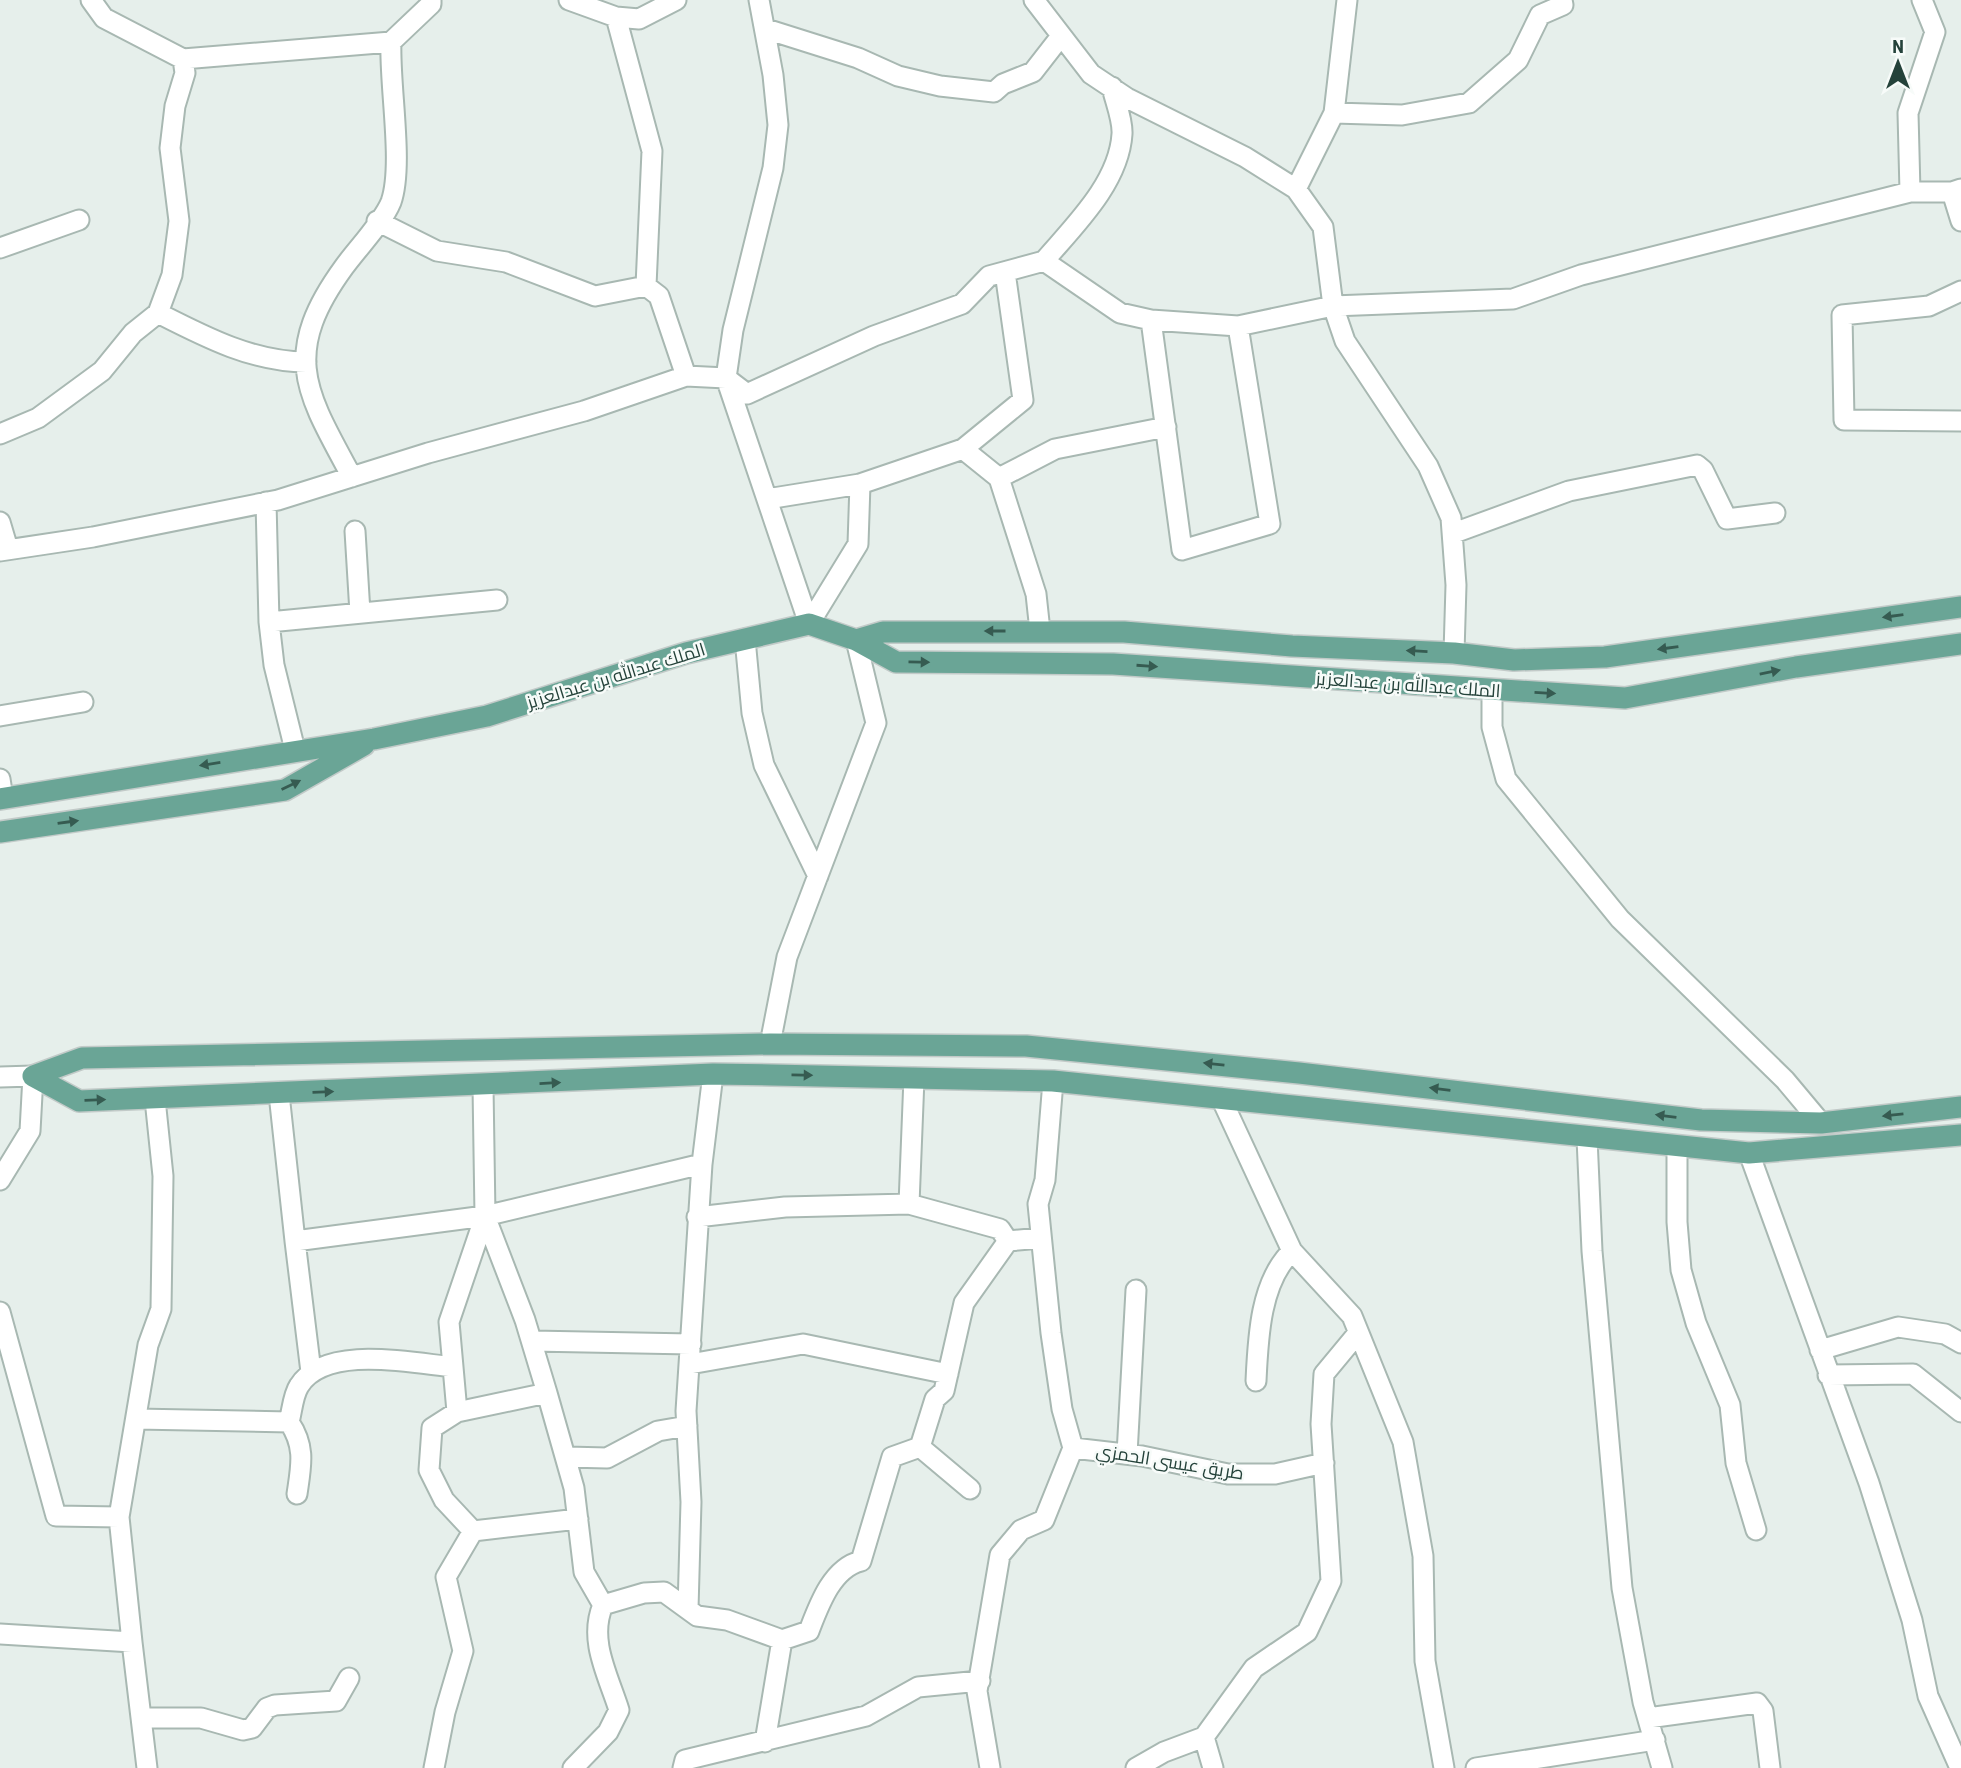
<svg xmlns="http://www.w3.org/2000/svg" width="1961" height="1768" font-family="'Roboto Condensed',Cairo,sans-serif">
	<rect width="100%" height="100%" fill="#e6efeb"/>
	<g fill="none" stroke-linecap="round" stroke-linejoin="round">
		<defs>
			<path id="minor" d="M91,0l13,18 79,41
				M569,0l47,17 23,2 37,-19
				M759,0l14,75 5,50 -5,43 -40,162 -7,48 83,246
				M1034,0l57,74 36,24 118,59 51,32 27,38 10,79 12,35 83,125 23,52 5,67 -2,68
				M616,17l36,134 -6,135 13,10 27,80
				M766,29l92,29 40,18 42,10 54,6 9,-8 30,-12 28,-36
				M1112,87c3,14 11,33 10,47 -3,49 -48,92 -78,127l76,52 31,7 87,6 95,-20 180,-7 68,-24 329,-83h42l9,-3
				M1334,113l68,2 67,-12 49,-43 22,-45 23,-10 -1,-5
				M1296,189l38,-76 13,-113
				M1910,192l-2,-79 27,-81 -13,-32
				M1952,192l9,29
				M377,221l60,30 69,11 89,34 51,-10
				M0,248l79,-28
				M1961,291l-32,15 -87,9 2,105 117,1
				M158,313c47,24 95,49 148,49
				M1151,320l31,230 88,-26 -32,-198
				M0,434l38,-16 64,-47 31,-38 25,-20 14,-38 7,-54 -9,-73 5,-42 10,-33 -2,-14 208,-17
				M963,449l36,29
				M352,477c-46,-85 -72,-122 -8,-210 13,-18 39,-45 47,-65 13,-37 -2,-117 0,-160l40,-38v-4
				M767,499l93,-15
				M266,502l3,120 5,43 21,85
				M0,522l8,27
				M355,531l5,82
				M1454,533l115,-42 128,-26 6,5 24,49 48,-6
				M0,551l93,-14 185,-37 150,-47 156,-42 102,-35 40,2 21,16 127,-58 88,-32 27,-28 55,-15
				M269,622l228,-22
				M809,624l49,-80 2,-60 103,-35 60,-49 -18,-128
				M1040,631l-4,-37 -37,-116 56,-29 111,-22
				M745,639l7,74 12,52 54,111
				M1492,690v37l14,52 114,140 165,161 36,43
				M0,716l83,-14
				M0,779l3,19
				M770,1044l17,-87 89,-234 -20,-83
				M0,1077l33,-1 -3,55 -30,49
				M914,1078l-5,126 91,25 8,12
				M1053,1081l-8,99 -7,24 13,129 11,76 11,39
				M483,1086l2,130 -36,106 8,90 90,-19 -22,-73 -40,-104 217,-52 11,-90
				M279,1094l16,147 190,-25
				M1221,1098l71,153 60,65 51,126 20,114 2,105 19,107
				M1587,1138l5,113 30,337 21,114 19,66
				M1677,1148v74l4,48 15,53 34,82 6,58 20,67
				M1749,1153l120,330 43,137 16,76 32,72
				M697,1217l88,-10 124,-3
				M295,1241l16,131
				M0,1312l56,204 63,1
				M532,1341l159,3
				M1820,1350l78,-23 47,7 16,9
				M690,1364l113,-20 145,30
				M1828,1375l85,-1 48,38
				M1256,1381c2,-43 4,-99 36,-130
				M547,1393l27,95 10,84 19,33
				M136,1419l153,3c3,-11 4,-27 10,-36 26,-42 113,-23 154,-19
				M289,1422c17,25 12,44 8,72
				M920,1447l15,-48 9,-8 20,-88 44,-62 33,-3
				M1127,1454l9,-164
				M567,1457l40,1 51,-27 29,-5
				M473,1531l105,-12
				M688,1609l3,-107 -5,-91 16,-247
				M0,1634l132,8 -13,-125 29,-172 13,-36 2,-133 -8,-77
				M782,1640l27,-9c10,-26 23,-63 52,-70l31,-104 28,-10 50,42
				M132,1642l15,126
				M141,1718h60l42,12 9,-2 15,-20 8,-3 61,-4 13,-23
				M1648,1718l109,-15 6,8 7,57
				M1204,1737l9,31
				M434,1768l11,-56 18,-61 -17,-74 27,-46 -29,-31 -15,-30 3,-42 25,-16
				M573,1768l35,-36 11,-22c-11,-35 -31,-70 -16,-105l41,-12 20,-1 33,24 30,4 55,20 -17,102
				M683,1768l2,-8 181,-44 52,-29 62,-6
				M990,1768l-13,-77 23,-136 21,-25 23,-10 29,-72 69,8 86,18h47l49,-11
				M1136,1768l28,-16 40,-15 50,-69 53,-36 24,-51 -10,-157 3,-50 34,-41
				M1476,1768l179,-28"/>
			<path id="major" d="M856,640l27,-8h241l168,14 162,7 60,7 91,-3 356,-50
				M0,799l374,-60 113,-23 199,-63 123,-29 47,16 40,22 217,2 512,34 171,-31 165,-23
				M0,832l285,-42 79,-45
				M33,1076l46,25 634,-27 59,1 281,6 696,72 212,-18
				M33,1076l49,-18 688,-14 256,2 273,27 402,47 120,3 140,-16"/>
		</defs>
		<use href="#minor" stroke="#a8b8b2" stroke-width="23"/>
		<use href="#major" stroke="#c2cac8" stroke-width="24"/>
		<use href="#minor" stroke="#fff" stroke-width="19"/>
		<use href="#major" stroke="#6aa596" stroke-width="21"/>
	</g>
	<defs><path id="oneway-solid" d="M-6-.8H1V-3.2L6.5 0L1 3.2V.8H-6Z" transform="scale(1.75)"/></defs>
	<g fill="#365b51">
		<use href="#oneway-solid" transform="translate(1893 616) rotate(172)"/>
		<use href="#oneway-solid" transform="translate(995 631) rotate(-180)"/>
		<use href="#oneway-solid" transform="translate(1668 648) rotate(172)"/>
		<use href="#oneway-solid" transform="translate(1417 651) rotate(-177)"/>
		<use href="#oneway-solid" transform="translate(919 662) rotate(1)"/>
		<use href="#oneway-solid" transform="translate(1147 666) rotate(4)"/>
		<use href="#oneway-solid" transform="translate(1770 672) rotate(-11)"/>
		<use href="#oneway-solid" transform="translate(1545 693) rotate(3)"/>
		<use href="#oneway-solid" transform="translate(210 764) rotate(171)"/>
		<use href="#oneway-solid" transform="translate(291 785) rotate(-26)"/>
		<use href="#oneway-solid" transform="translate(68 822) rotate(-8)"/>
		<use href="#oneway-solid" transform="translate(1214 1064) rotate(-174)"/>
		<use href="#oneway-solid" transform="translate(802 1075) rotate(1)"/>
		<use href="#oneway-solid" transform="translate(550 1083) rotate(-3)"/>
		<use href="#oneway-solid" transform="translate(1440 1089) rotate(-173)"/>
		<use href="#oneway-solid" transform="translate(323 1092) rotate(-2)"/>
		<use href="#oneway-solid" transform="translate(95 1100) rotate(-2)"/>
		<use href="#oneway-solid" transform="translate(1893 1115) rotate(174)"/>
		<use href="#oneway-solid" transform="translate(1666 1116) rotate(-173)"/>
	</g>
	<g text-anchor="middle" stroke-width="5" stroke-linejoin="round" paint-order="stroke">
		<g font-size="18" fill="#24423a" stroke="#f7fbf9">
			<text transform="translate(616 676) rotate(-17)" y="6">الملك عبدالله بن عبدالعزيز</text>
			<text transform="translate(1408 685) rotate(4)" y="6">الملك عبدالله بن عبدالعزيز</text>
			<text transform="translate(1170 1462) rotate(9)" y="6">طريق عيسى الحمزي</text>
		</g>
	</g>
	<g transform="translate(1898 63)" stroke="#f7fbf9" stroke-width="5" paint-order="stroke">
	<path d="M0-5L12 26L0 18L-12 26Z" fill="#24423a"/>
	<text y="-10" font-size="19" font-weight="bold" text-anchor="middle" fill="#24423a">N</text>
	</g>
</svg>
